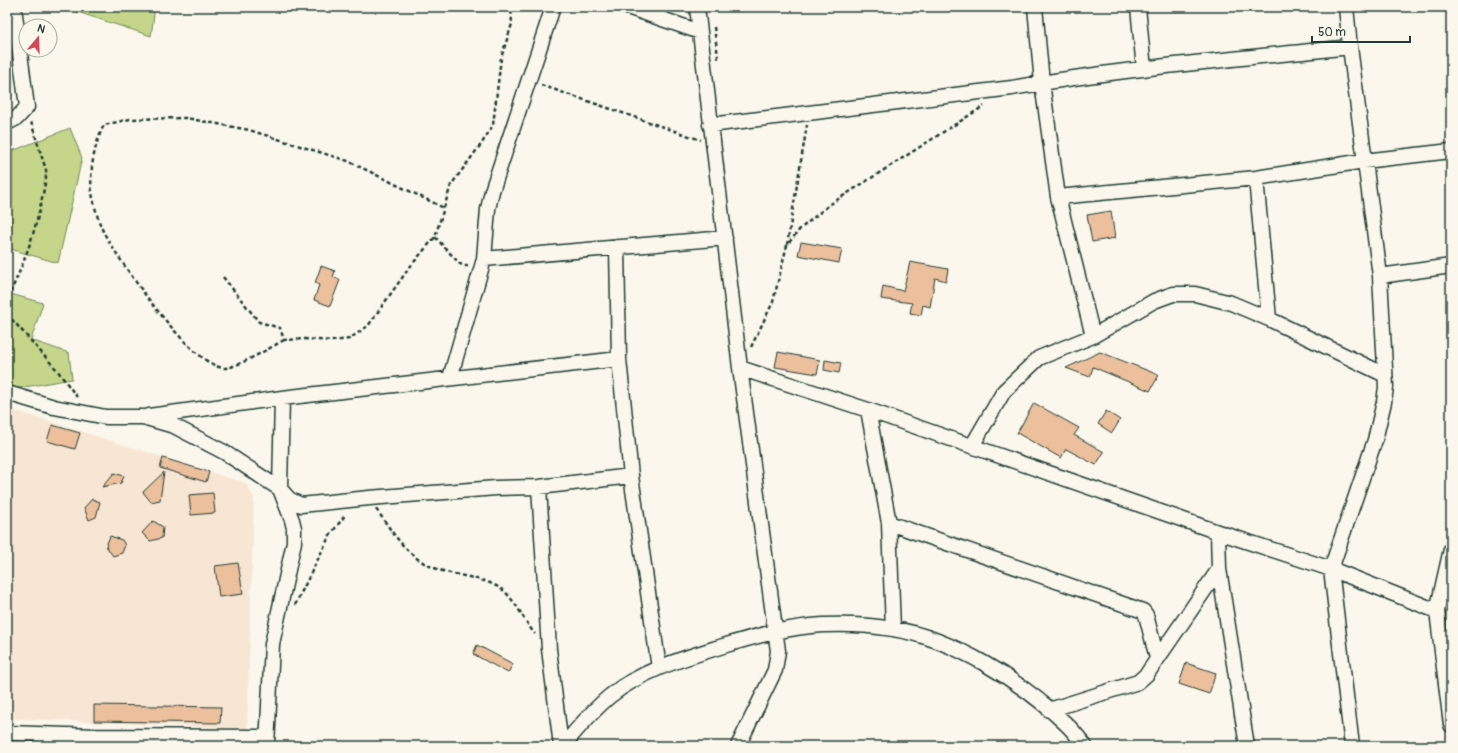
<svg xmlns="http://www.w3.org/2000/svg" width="1458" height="753" font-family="Pangolin,sans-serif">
	<rect width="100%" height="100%" fill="#fbf7ec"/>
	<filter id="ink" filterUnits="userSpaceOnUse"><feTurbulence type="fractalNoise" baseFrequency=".025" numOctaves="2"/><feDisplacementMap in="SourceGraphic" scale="8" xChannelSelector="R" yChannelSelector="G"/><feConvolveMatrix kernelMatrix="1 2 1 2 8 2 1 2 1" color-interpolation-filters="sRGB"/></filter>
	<g filter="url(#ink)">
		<path fill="#f7e6d4" d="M7,408l238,75 9,14 -7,232 -240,-11z"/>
		<path fill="#c5d589" stroke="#72895e" d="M62,7h93l-4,29z
			M70,128l12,30 -24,105 -51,-15v-95z
			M7,293l36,10 -12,37 38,13 3,26 -65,11z"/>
		<path fill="#edc09d" stroke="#1f3d34" d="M1111,211l4,27 -23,4 -5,-27z
			M801,242l41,7 -3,14 -41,-8z
			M910,262l38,7 -2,12 -11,-3 -5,29 -7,-2 -2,10 -11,-2 2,-10 -31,-4 2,-13 20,5z
			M321,266l14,5 -2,6 7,3 -10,26 -16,-6 5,-15 -4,-2z
			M778,352l42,8 -3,14 -42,-7z
			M1100,352l59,23 -9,16 -57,-24 -3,10 -24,-9z
			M825,360l16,3 -2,10 -15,-3z
			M1034,403l45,25 -5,7 30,17 -8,13 -30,-16 -5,9 -44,-25z
			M1106,411l14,9 -8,13 -14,-9z
			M52,425l28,8 -5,16 -28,-8z
			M163,458l46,14 -3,10 -46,-14z
			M164,472l-4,28 -9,2 -8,-10z
			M114,473l10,3 -3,7 -19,4z
			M213,493l2,20 -24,2 -2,-20z
			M92,499l8,3 -4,15 -7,3 -5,-12z
			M153,521l10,6 -1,11 -12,3 -8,-8z
			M110,536l12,4 3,5 -3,8 -9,3 -7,-10z
			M238,563l5,31 -24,3 -4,-31z
			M477,645l36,19 -5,9 -35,-19z
			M1186,663l30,10 -7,21 -30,-10z
			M94,705l127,2 -1,16 -126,-2z"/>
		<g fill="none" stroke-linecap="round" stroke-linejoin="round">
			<defs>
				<path id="street" d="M627,7l73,25
					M697,7l43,361 38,283 -3,19 -37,76
					M1035,7l7,76 16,114 35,139
					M1138,7l6,62
					M1346,7l4,40 30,229 6,111 -2,15 -9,38 -44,129 21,177
					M7,123l10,-5 10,-11 -13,-100
					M710,125l302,-37c111,-20 225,-29 338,-41
					M1256,178l13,141
					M1058,197l198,-19 108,-17 87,-10
					M617,247l2,112 12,117 28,192
					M484,259l241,-21
					M1380,276l71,-10
					M740,368l128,42 350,122 113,37 106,42
					M450,378l34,-119 4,-50 4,-18 61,-184
					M7,393l47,14 52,10h37l31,9 50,26 56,37 9,10 12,6 68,-7 127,-10 43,-1 92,-11
					M868,410l21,113 4,106
					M149,416l133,-18 337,-39
					M972,446l32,-55 35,-33 54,-22 61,-35 19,-7h22l36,9 38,16 116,56
					M539,487l10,162 12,97
					M889,523l254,88 3,4 11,43
					M1218,532l1,37 28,177
					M1451,549l-14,62 14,114
					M1049,710l89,-28 9,-8 72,-105
					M7,733l89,3 171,1
					M267,746l5,-102 22,-102v-14l-2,-8 -12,-31 2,-91
					M563,746c14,-17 30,-36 47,-50 32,-26 75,-38 113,-50 33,-10 66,-19 100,-21 23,-1 47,0 70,4 60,9 129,53 172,94 8,7 14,15 20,23"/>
			</defs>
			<use href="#street" stroke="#1f3d34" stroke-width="17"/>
			<path stroke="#1f3d34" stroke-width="2.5" stroke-dasharray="4 3" stroke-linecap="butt" d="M714,27l4,30 -1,3
				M541,85l160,55
				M435,237l25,27 4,2h4
				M787,245l20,-120
				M223,277l36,45 21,6 4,12 20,-1 28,2 17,-2 19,-13 41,-58 26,-31 16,-52 31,-42 11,-18 8,-67 11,-34 -1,-17
				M7,299c20,-40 32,-79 39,-122v-7l-15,-48
				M7,314l50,56 20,27
				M284,340c-11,6 -49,29 -60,28 -33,-2 -104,-106 -120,-135 -5,-9 -9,-25 -11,-35 -5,-21 1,-54 11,-73l26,-6 56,-1 63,12 99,31 96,47
				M751,347l22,-45 14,-57 13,-16 29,-24 155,-99
				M376,509c23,32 34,54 74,64 17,4 35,6 50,15 14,9 24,33 35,46
				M295,605l35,-70 16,-21"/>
			<use href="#street" stroke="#fbf7ec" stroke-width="14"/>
		</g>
	</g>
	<rect width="1458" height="753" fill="none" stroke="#fbf7ec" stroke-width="24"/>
	<rect x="12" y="12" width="1434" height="729" fill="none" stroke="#1f3d34" stroke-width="1.5" filter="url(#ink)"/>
	<g transform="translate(38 38) rotate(19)"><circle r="19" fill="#fbf7ec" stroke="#a3ada2"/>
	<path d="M0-3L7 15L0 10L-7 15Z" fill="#d1495b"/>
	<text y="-6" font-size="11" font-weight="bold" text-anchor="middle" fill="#1f3d34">N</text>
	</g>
	<path d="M1312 36v6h98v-6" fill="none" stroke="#1f3d34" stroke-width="2"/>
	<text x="1318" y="36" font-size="12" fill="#1f3d34" stroke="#fbf7ec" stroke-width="3" paint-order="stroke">50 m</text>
</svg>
